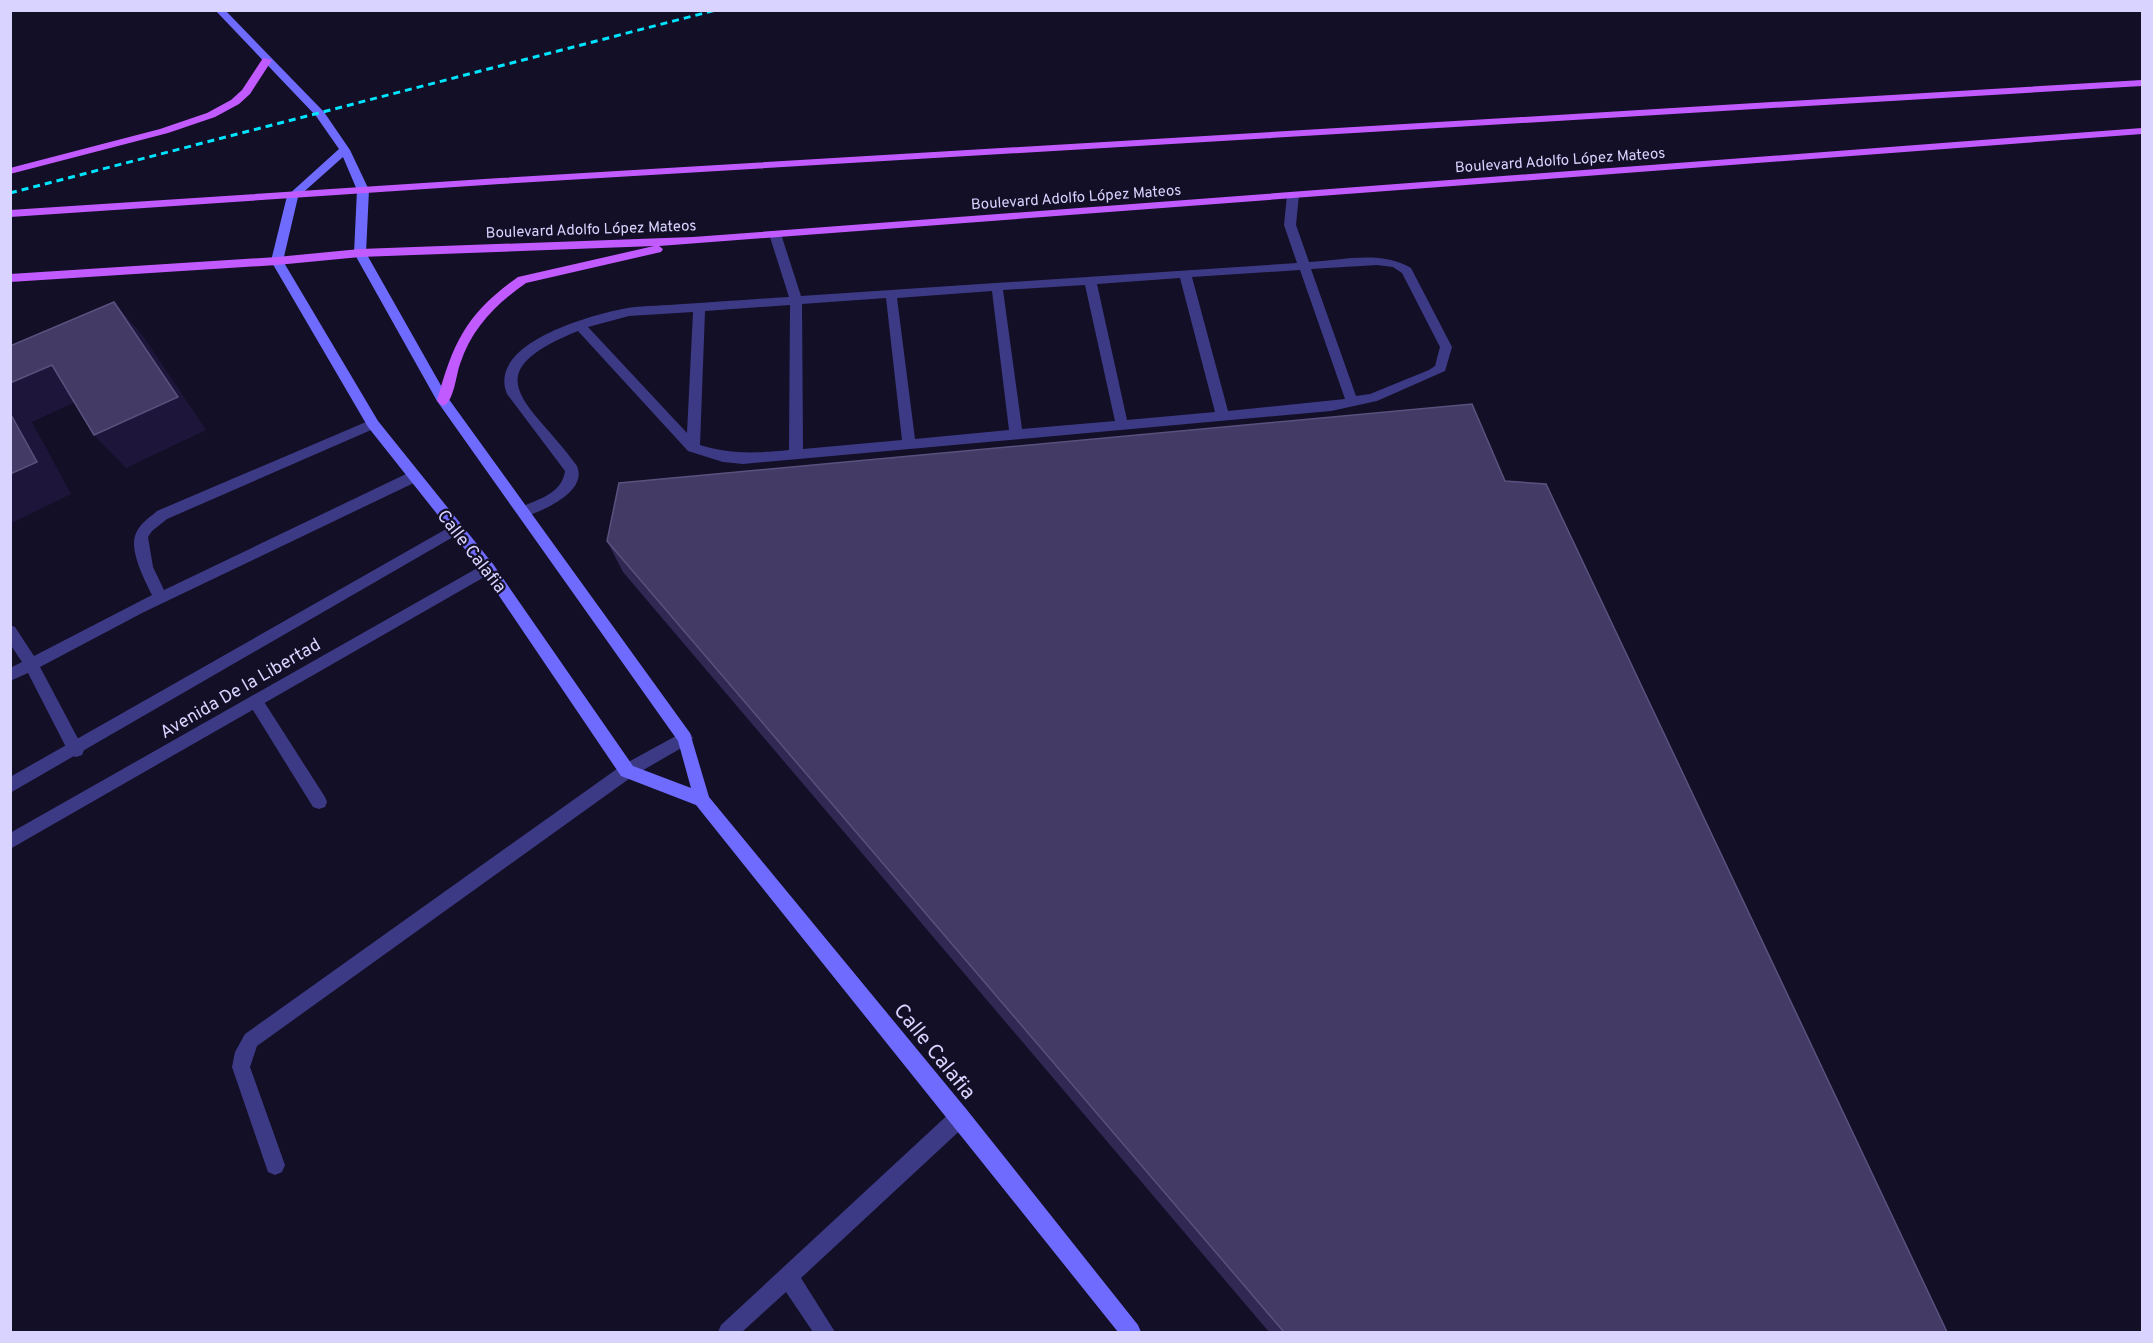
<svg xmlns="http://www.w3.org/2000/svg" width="2153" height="1343" font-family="Overpass,sans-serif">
	<rect width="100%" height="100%" fill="#130f26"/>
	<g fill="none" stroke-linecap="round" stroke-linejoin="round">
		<path fill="#3d3a85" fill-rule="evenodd" d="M1293,192l6,3 -3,30 13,37c33,-2 73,-12 102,6l41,79 -7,24 -68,30 -46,10 -588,53 -20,-2 -35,-11 -110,-120c-109,44 -46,72 -1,135 11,26 -35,45 -53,51l-7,-5 2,-4c19,-9 43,-14 46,-37l-58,-77c-21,-51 86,-80 121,-86 18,-3 37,-2 55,-4 35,-2 71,-5 106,-7l-20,-63 2,-3h8l2,3 20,62 496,-33 -13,-38 3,-30zM1377,265l16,2 9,6 38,74 -5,19 -6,4 -59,24 -14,2 -45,-127zM1300,270l45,129 -117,12 -36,-134zM1180,278l35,134 -88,8 -30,-136zM1085,285l30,136 -93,8 -19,-139zM992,291l17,139 -94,9 -18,-141zM886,298l16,142 -99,9 -1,-145zM790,305l-1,145c-33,3 -56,5 -89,-5l5,-134zM693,312l-6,121 -99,-106 41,-11z
			M373,419l5,2 1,3 -1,3 -211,92 -15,12 -4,6 5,30 11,23 244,-117 5,-1 7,5 -2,4 -274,131 -104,55 44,83 -2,5 -6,2 -6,-2 -42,-82 -18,8v-13l12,-6 -12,-18v-19l5,2 19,29 118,-61c-7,-14 -22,-43 -17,-59 3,-11 14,-18 22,-25z
			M256,695l5,2 64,100 2,5 -2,5 -6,2 -6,-2 -62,-100 -3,-5 3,-5z
			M685,731l5,2 3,5 -3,5 -57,33 -376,270 -7,21 35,98 -3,7 -7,3 -7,-3 -36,-105 3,-15 10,-18 376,-268z
			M960,1108l7,2 2,7 -2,7 -166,154 34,54h-22l-27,-40 -44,40h-24l3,-7 232,-215z"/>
		<path fill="#3d3a85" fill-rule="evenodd" d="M455,524l5,1 2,4 -2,4 -450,260v-16z
			M488,562l5,2 2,4 -2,4 -483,277v-16z"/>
		<path fill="#6f6bff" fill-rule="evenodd" d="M215,10h10l99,102 26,38 19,40 -3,63 82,145 242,335 19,64 258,313 171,215 3,7h-23l-422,-527 -75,-29 -138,-204 -115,-145 -97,-166 16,-65 52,-47 -23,-33zM343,157l14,33 -3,63 83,148 241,340 13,47 -58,-22 -140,-202 -115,-143 -95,-160 15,-64z"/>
		<path fill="#c25bff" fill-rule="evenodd" d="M263,58l9,2 -22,34 -11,10 -24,13 -47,16 -158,41v-6l150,-39 47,-16 24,-13 11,-10z
			M2142,80v6l-1642,98 -490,33v-7l490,-32z
			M2142,128v6l-1483,112 4,3 -2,3 -135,31c-31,22 -54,45 -66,81 -4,11 -6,38 -17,42l-6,-5c16,-59 30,-88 81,-124l136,-31 -294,11 -83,8 -267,17v-8l267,-17 83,-8 333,-12z"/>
		<path stroke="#00e5ff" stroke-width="3" stroke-dasharray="7 5" stroke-linecap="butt" d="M10,193l706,-183"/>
	</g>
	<path fill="#312854" d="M1505,481l442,851h-678l-646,-760 -16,-31z"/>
	<path fill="#1d163a" d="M114,302l29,34 63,94 -80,38 -32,-33z
		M52,365l32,33 -52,24 39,72 -61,30v-141z"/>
	<path fill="#433a66" stroke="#5a527e" stroke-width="1.5" d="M114,302l64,95 -84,38 -42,-70 -42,18v-37z
		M1472,404l33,77 41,3 401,848h-663l-677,-791 12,-58z
		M10,413l27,49 -27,12z"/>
	<g text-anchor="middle" stroke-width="4.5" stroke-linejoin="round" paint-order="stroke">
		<g font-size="15" fill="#d9d4ff" stroke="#130f26">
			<text transform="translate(1560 160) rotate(-4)" y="5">Boulevard Adolfo López Mateos</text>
			<text transform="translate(1076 197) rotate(-4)" y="5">Boulevard Adolfo López Mateos</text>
			<text transform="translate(591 229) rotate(-2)" y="5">Boulevard Adolfo López Mateos</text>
		</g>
		<g font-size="18" fill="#d9d4ff" stroke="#130f26">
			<text transform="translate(472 551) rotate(52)" y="6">Calle Calafia</text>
			<text transform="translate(240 688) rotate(-30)" y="6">Avenida De la Libertad</text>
		</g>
		<g font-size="21" fill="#d9d4ff" stroke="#130f26">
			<text transform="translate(935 1051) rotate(51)" y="7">Calle Calafia</text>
		</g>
	</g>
	<rect width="2153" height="1343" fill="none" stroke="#d9d4ff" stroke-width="24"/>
</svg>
